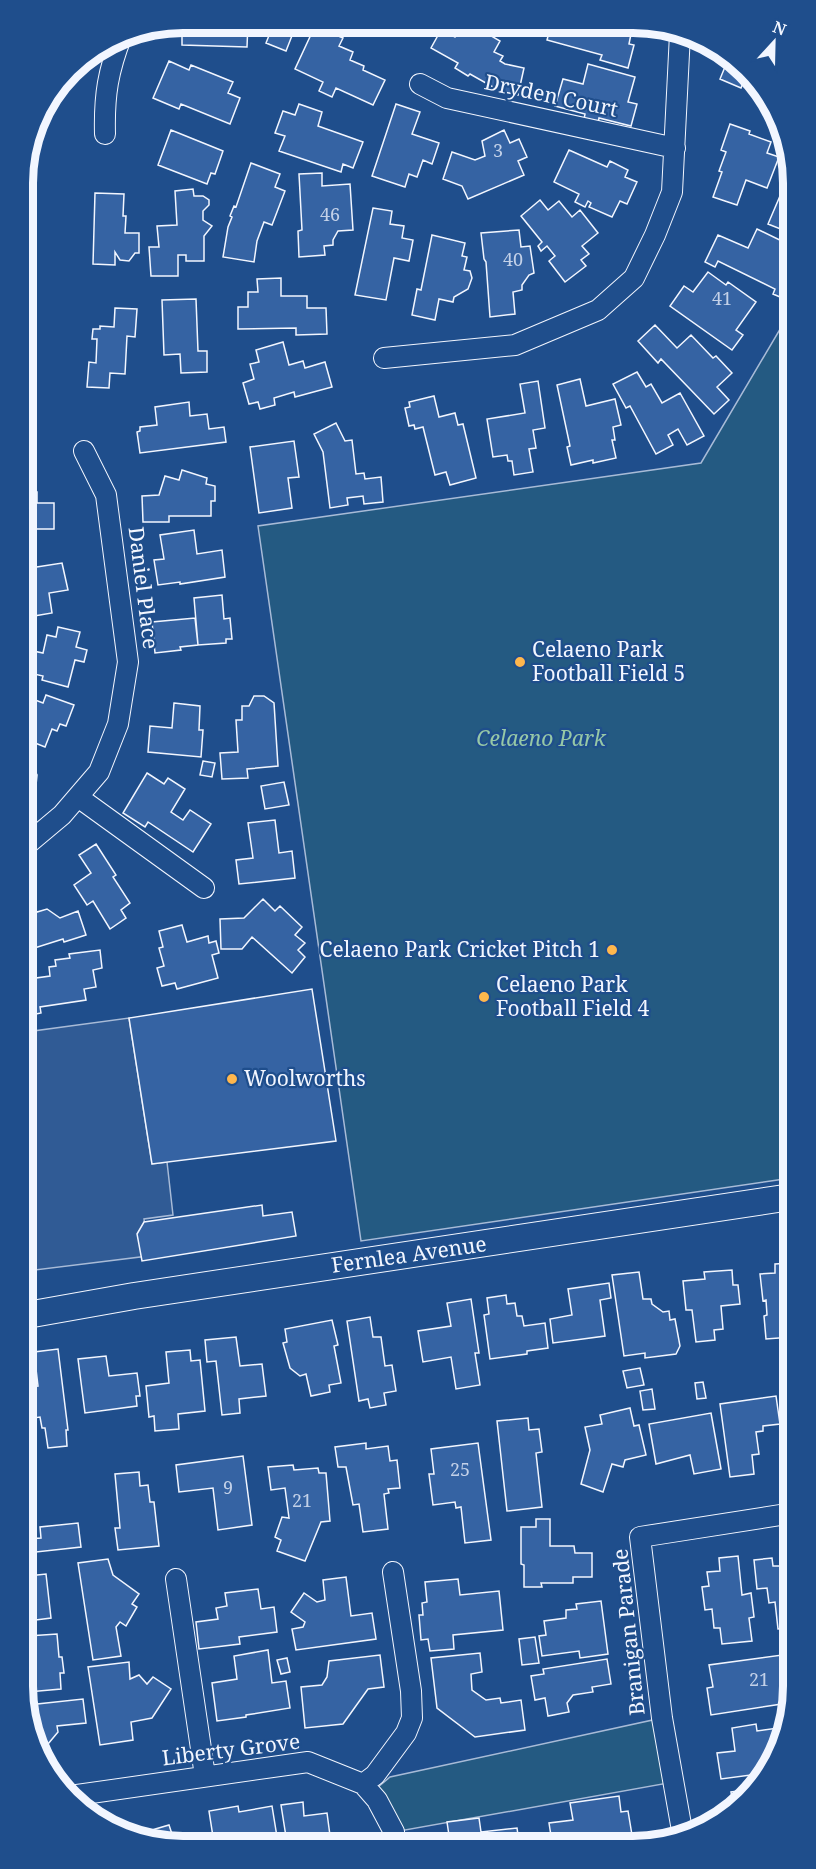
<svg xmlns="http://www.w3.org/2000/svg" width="816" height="1869" font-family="'Noto Serif',serif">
	<rect width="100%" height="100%" fill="#1f4e8c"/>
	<path fill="#245a82" stroke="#a8bbd7" stroke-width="1.5" d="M789,314l2,864 -430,63 -103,-715 443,-63z
		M662,1718l12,64 -280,50 -23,-39 19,-16z"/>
	<path fill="#305b95" stroke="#a8bbd7" stroke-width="1.5" d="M129,1018l23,146 15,-2 6,53 -29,4 4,37 -121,15 -1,-239z"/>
	<path fill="#3563a3" stroke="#f2f6ff" stroke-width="1.5" d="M182,23h66l-1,24 -65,-2z
		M274,23h8l13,5 -9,23 -20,-8z
		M366,24h28l-5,11z
		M462,24h9l29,17 -6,11 9,4 -3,5 5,3 19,4 -6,27 -18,-4 -30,-17 -2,2 -13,-8 3,-5 -27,-15 10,-18 14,7z
		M551,25h70l-1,6 11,3 -2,10 5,1 -6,23 -28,-8 2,-5 -55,-15z
		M315,26l28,12 -4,8 14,6 -3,8 14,6 -1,4 22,10 -12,25 -37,-17 -4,9 -13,-6 4,-9 -28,-13z
		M729,57l10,6 16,25 -12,-5 -2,5 -21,-9z
		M169,61l20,9 2,-5 42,17 -5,11 12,5 -10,26 -49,-20 -2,5 -26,-11z
		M588,64l47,13 -7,25 9,2 -6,22 -32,-8 -1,5 -14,-4 1,-5 -30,-8 8,-27 20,5z
		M299,104l23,8 -4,14 45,16 -10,26 -10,-4 -2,8 -62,-21 6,-15 -10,-3 8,-22 12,4z
		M396,104l24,8 -8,22 27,9 -7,21 -9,-4 -6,17 -8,-3 -4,13 -33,-11z
		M730,124l20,7 -1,3 22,8 -4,11 12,4 -12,31 -21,-8 -9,25 -24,-8 9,-25 -3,-1 7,-19 -5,-2z
		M171,130l52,21 -8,23 -4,-1 -4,11 -49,-19z
		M504,130l6,13 9,-4 8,18 -9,4 6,14 -56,24 -6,-13 -19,-7 9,-27 23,8 10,-4 -3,-15z
		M569,150l38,17 3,-6 18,9 -3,7 12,5 -10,22 -7,-3 -8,16 -23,-10 2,-4 -3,-2 -3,6 -10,-5 4,-8 -25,-12z
		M251,163l29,11 -5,13 10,4 -13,34 -8,-3 -7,19 -3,21 -31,-5 5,-30 4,-10 -2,-1 4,-10 2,1z
		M322,173v13l28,-2 3,46 -15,1 -5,9v5l-9,1 1,9 -26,2 -1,-26 4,-1 -3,-56z
		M193,189l1,7h9l6,4v5l-6,6v9l9,6 -8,10v25h-18v-6h-8v21h-27l-2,-29h10l-2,-21 20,-1 -2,-34z
		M95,193l29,1 -1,22h3l-1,17h14v20h-4l-6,8 -9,-1 -5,-8v13l-22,-1z
		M780,196l8,3v33l-20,-8z
		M540,200l8,10 11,-9 13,16 8,-7 18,23 -16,13 7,8 -8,6 5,6 -21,16 -16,-21 6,-5 -8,-10 -6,5 -3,-5 4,-4 -21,-26z
		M373,208l19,3 -2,13 14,2 -2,12 11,2 -4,21 -15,-3 -8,42 -31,-5z
		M757,229l31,15 -1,25 1,1v10l-8,17 -7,-3 2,-5 -57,-28 -3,6 -10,-5 13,-27 30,13z
		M519,230l2,17 9,-1 4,27 -5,2 -7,10v5l-9,2 2,22 -25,3 -4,-55 -2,-3 -3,-26z
		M432,235l33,8 -3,13 5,1 -3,13 6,1 2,7 -4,11 -14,8 -1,5 -14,-3 -4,21 -23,-5 5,-26 4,1z
		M708,272l18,13 2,-3 28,20 -20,28 7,5 -11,15 -62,-44 14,-20 9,6z
		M281,278v18h26v12h19l1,26 -31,1v-7l-58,1v-22h10v-15h10l-1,-13z
		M196,299l2,52h9v21l-26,1 -1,-19 -16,1 -2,-55z
		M115,308l22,1 -2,28 -8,-1 -2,38 -15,-1 -1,15 -22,-1 2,-25 7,1 1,-24h-5l1,-10h7v-3l14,1z
		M655,325l22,23 14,-13 22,23 3,-2 16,17 -15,14 12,13 -15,14 -53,-55 -3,4 -20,-22z
		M283,342l6,23 14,-4 2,7 20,-6 7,25 -37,10 -1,-5 -20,6 1,7 -15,4 -2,-7 -9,2 -6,-21 11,-4 -4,-15 9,-2 -3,-12z
		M637,372l9,15 5,-3 11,19 18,-10 24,43 -17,9 -9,-16 -10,6 5,10 -17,9 -26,-48 -4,2 -13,-24z
		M580,379l6,27 29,-7 6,26 -8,2 2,13h-3l4,18 -23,5v-3l-22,5 -4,-18 3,-1 -13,-61z
		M538,381l7,47 -12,2 3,18 -7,1 4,23 -19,3 -2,-14h-4l-1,-6 -14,2 -6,-38 38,-6 -5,-29z
		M434,396l5,21 16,-4 3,12 5,-1 13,54 -26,7 -4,-13 -11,3 -12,-48 -8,2 -1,-4 -5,1 -4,-18 5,-1 -1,-5z
		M189,402l1,14 17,-2 2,15 15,-2 2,15 -86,11 -3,-21 3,-1v-4l17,-2 -2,-18z
		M336,423l9,18 7,-1 4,34 8,-1 1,6 16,-2 2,25 -19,2 -1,-8 -16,2 1,7 -18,3 -7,-56 -9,-18z
		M294,441l5,36 -11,1 4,30 -33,5 -9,-66z
		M182,470l25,8 -1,6 9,2v15h-4v15h-42v6h-26l-1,-26 17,-1 6,-19 14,4z
		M30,487l7,5v11h17v26h-25l-1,-5h-4v-31z
		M194,530l3,24 25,-4 3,27 -45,7v-2l-22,3 -4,-25 10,-1 -4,-24z
		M62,563l6,27 -19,3 3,20 -24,4v-3h-4v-45z
		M222,595l2,24 6,-1 2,21h-6v4l-28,2 -4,-47z
		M195,618l3,27 -18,2 1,3 -26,3 -3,-31z
		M58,627l22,5 -4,15 11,3 -3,12 -9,-2 -7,27 -26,-7 1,-4 -18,-4 -1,-23 19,4 4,-18 9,2z
		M46,695l28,10 -8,21 -6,-2 -3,7 -5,-2 -7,18 -20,-8v-43l18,7z
		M254,696h10l10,7 4,63 -31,3 1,9 -26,1 -2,-26 18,-1 -2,-32h6v-14h7z
		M174,703l26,3 -1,24h4l-2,27 -53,-5 2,-26 22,2z
		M203,761l12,2 -3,14 -12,-2z
		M25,765l8,2 4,8 -1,10 -11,7z
		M147,773l17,11 4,-6 17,11 -14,23 12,8 7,-10 21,14 -18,28 -45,-30 -3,5 -22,-14z
		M284,782l5,23 -24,4 -4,-23z
		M275,820l4,33 13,-2 3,27 -56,6 -3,-24 17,-2 -5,-35z
		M96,844l20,31 -3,2 17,26 -9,7 5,8 -16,11 -17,-28 -6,4 -13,-20 17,-12 -12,-18z
		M263,899l12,12 5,-5 22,21 -7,8 10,8 -7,7 7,7 -13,16 -40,-36 -10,12h-21l-1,-30 24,-1z
		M35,909l2,3 10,-3 13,9 18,-7 8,24 -22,7 -1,-3 -38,12v-40z
		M182,925l5,17 21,-6 1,7 7,-2 3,12 -7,2 6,23 -41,11 -2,-6 -13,3 -5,-18 7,-2 -5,-18 4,-1 -4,-16z
		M100,950l2,18 -9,2 3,17 -12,2 2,11 -46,7 1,6 -15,3v-26l5,-1 -2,-10 21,-3 -1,-9 7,-1 -1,-6 15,-2 -1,-4z
		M312,989l24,152 -184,23 -23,-146z
		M262,1205l1,11 29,-4 4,24 -154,25 -5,-27 7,-12z
		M792,1263v74l-26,2 -2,-23 3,-1 -1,-15 -3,1 -3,-27 15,-1v-9z
		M732,1270l1,15h5l2,19 -19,2 2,23 -9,1 1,10 -19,2 -4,-32h-6l-3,-29 22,-2 -1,-7z
		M639,1272l4,27h8l1,5 11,8 6,-1 1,9 5,-1 5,27 -4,8 -31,4v-5l-21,3 -12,-81z
		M609,1283l2,15 -11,2 5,36 -52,7 -3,-24 22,-4 -4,-26z
		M506,1295l1,9 8,-1 2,13h5l2,10 21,-3 3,25 -21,3v3l-37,5 -6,-44 5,-1 -2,-16z
		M471,1299l8,54h-4l5,32 -24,4 -5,-32 -28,5 -5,-31 33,-5 -4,-23z
		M370,1317l3,20h8l4,29 7,-1 4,26 -12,2 2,12 -16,3 -2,-9 -9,2 -12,-80z
		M332,1320l6,25 -4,1 7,37 -12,2 1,7 -19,4 -5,-22 -6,2 -10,-8 -7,-25 4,-1 -2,-13z
		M236,1337l4,29 22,-2 4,32 -27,3 1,14 -18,2 -6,-54 -9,1 -2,-22z
		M58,1349l10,81h-2l1,16 -19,2 -3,-20h-3l-2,-11 -13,2v-32l11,-1 -4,-34z
		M190,1350l1,11 9,-1 5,51 -27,3 1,15 -24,2 -1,-15 -5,1 -3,-31 23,-3 -3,-31z
		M106,1356l3,20 28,-3 3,23h-4l1,10 -52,7 -7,-54z
		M640,1368l4,17 -17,3 -4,-17z
		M703,1382l3,16 -9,1 -2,-16z
		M652,1389l3,20 -12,1 -3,-19z
		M776,1396l4,28 -17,2v5l-7,1 3,22 -7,1 2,19 -24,3 -10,-73z
		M630,1408l4,18 5,-1 7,30 -21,5 -2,7 -11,-3 -9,28 -22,-8 9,-34 -5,-23 17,-3 -2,-9z
		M792,1411v35l-5,-34z
		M711,1413l10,56 -27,5 -4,-19 -34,9 -7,-40z
		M528,1418l1,12 10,-1 3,23 -6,1 6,54 -35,4 -10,-90z
		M366,1443v6l22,-3 2,15 7,-1 3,28 -12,1 1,4 -5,1 4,35 -25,3 -4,-28 -6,1 -7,-38h-8l-3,-20z
		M478,1443l13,97 -26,3 -4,-36 -5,1 -1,-6 -22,3 -4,-31h5l-3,-25z
		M243,1456l9,69 -34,5 -5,-42 -34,4 -3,-27z
		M293,1465l1,5 24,-2 1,5h7l4,48 -9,1 -16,39 -28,-10 4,-11 -6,-3 7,-20 7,1 -4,-30 -14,2 -3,-23z
		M139,1472l1,14 8,-1 2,17h4l5,44 -41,4 -3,-22h5l-5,-54z
		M536,1519h14v27h24l1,7h17v24h-19v6h-32l1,4h-18v-22l-3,-1v-37h15z
		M78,1523l3,24 -54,6v-14l14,-1 -1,-11z
		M793,1550v78l-15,1 -3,-27 -6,1 -2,-15 -10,1 -3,-29 18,-2 1,8h9l-1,-15z
		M738,1556l4,39 9,-2 3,24 -5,1 3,23 -30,3 -2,-16h-6l-2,-19 -7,1 -3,-23 7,-1 -2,-14 13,-1 -1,-13z
		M108,1559l5,16 26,19 -7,10 5,3 -11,19 -6,-4 -4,5 5,29 -28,4 -15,-97z
		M46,1574l5,44 -23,3v-45z
		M346,1577l5,39 21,-3 4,26 -80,11 -4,-21 11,-2 2,-5 -14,-10 13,-19 13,9 8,-2 -2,-20z
		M458,1579l2,16 39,-4 4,39 -50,5 1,14 -24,2 -2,-12 -7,1 -2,-25h4l-1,-12 5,-1 -2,-20z
		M258,1589l3,20 13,-2 3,25 -38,5 1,7 -41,5 -3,-27 22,-3 -2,-11 11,-2 -2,-13z
		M601,1601l7,53 -28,4 -1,-7 -37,5 -3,-20 7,-1 -2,-14 22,-3v-8l11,-1 -1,-5z
		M57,1634l2,23h3l2,16h-4l1,16 -33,3v-56z
		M535,1637l4,26 -17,2 -3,-26z
		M268,1650l4,33 14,-2 4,27 -44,7v2l-29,4 -5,-38 25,-4 -3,-23z
		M480,1653l2,19 -11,2 1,16 14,10 14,-2 1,5 20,-3 4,30 -50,7 -38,-29 -6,-50z
		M380,1655l4,32 -16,2 -25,35 -38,4 -4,-41 21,-2 5,-8 2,-16z
		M782,1655l6,48 -77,12 -4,-27 6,-1 -4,-22z
		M287,1658l3,14 -9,2 -4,-14z
		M607,1659l4,25 -19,3 1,5 -20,3 -6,8 2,9 -21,4 -3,-18 -10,2 -4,-24 13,-2 -1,-5z
		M129,1662l1,17 9,-4 8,9 6,-7 18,12 -19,29 -21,4 2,18 -33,5 -12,-78z
		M83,1699l3,24 -29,3 1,6 -10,12 1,5 -7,1 -14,-22v-23z
		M756,1724l1,7 21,-3 3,19 -16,26 -44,6 -4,-26 18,-2 -3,-23z
		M756,1789l-2,3 -21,13 -2,-13z
		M619,1796l2,16 7,-1 5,30 -81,1 -3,-19 24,-3 -3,-17z
		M303,1802l1,14 23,-3 4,30h-44l-6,-38z
		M238,1806l1,6 33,-6 6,37h-64l-5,-32z
		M479,1818l2,14 36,-4 2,14h-69l-3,-20z
		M169,1825l6,18h-23l-17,-8z"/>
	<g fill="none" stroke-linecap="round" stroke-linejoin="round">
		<defs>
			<path id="minor" d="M420,84l27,14 228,50
				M105,134c-1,-39 3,-63 17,-99
				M384,358l131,-13 83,-35 36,-32 21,-43 17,-43 8,-158
				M78,797l126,91
				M25,846l37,-31 37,-43 19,-48 10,-62 -22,-167 -22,-44
				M176,1579l29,197
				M363,1784l12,-9 31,-42 6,-15 -1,-27 -18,-119
				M70,1796l238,-34 55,22 14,16 17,32 1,10
				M683,1836l-21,-118 -22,-181 153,-24"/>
			<path id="tertiary" d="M27,1315l107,-19 657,-99"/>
		</defs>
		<use href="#minor" stroke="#f2f6ff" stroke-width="22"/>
		<use href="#tertiary" stroke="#f2f6ff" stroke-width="28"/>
		<use href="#minor" stroke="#1f4e8c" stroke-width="20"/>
		<use href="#tertiary" stroke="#1f4e8c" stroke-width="26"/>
	</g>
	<g fill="#ffb74d" stroke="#1f4e8c" stroke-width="2">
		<circle cx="520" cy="662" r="6"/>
		<circle cx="612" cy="950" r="6"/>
		<circle cx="484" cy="997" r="6"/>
		<circle cx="232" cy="1079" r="6"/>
	</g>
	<g text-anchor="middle" stroke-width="4.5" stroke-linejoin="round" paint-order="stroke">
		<g font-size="18" fill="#c3d1e8">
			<text x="498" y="157">3</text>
			<text x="330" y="221">46</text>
			<text x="513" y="266">40</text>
			<text x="722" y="305">41</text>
			<text x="460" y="1476">25</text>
			<text x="228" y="1494">9</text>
			<text x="302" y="1507">21</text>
			<text x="759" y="1686">21</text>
		</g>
		<g font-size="21" fill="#f2f6ff" stroke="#1f4e8c">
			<text transform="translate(551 96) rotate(12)" y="7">Dryden Court</text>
			<text transform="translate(143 588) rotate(83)" y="7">Daniel Place</text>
			<text transform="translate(409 1255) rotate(-8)" y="7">Fernlea Avenue</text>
			<text transform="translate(629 1632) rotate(-96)" y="7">Branigan Parade</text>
			<text transform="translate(231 1750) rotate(-7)" y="7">Liberty Grove</text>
		</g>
		<g font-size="21" fill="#f2f6ff" stroke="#1f4e8c" text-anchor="start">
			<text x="532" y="657">Celaeno Park<tspan x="532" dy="24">Football Field 5</tspan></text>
			<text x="600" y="957" text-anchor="end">Celaeno Park Cricket Pitch 1</text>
			<text x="496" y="992">Celaeno Park<tspan x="496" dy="24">Football Field 4</tspan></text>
			<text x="244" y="1086">Woolworths</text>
		</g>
		<g font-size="21" font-style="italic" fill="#97c8a6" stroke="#1f4e8c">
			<text x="541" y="746">Celaeno Park</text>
		</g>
	</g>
	<path d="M0 0H816V1869H0ZM183 33H633A150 150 0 0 1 783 183V1686A150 150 0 0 1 633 1836H183A150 150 0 0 1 33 1686V183A150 150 0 0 1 183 33Z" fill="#1f4e8c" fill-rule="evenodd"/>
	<path fill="none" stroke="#f2f6ff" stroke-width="8" d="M183 33H633A150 150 0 0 1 783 183V1686A150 150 0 0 1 633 1836H183A150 150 0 0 1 33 1686V183A150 150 0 0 1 183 33Z"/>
	<g transform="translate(774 42) rotate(22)" stroke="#1f4e8c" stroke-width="4.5" paint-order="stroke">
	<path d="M0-4.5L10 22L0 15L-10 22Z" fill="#f2f6ff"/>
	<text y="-9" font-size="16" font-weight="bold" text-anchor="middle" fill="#f2f6ff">N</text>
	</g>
</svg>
